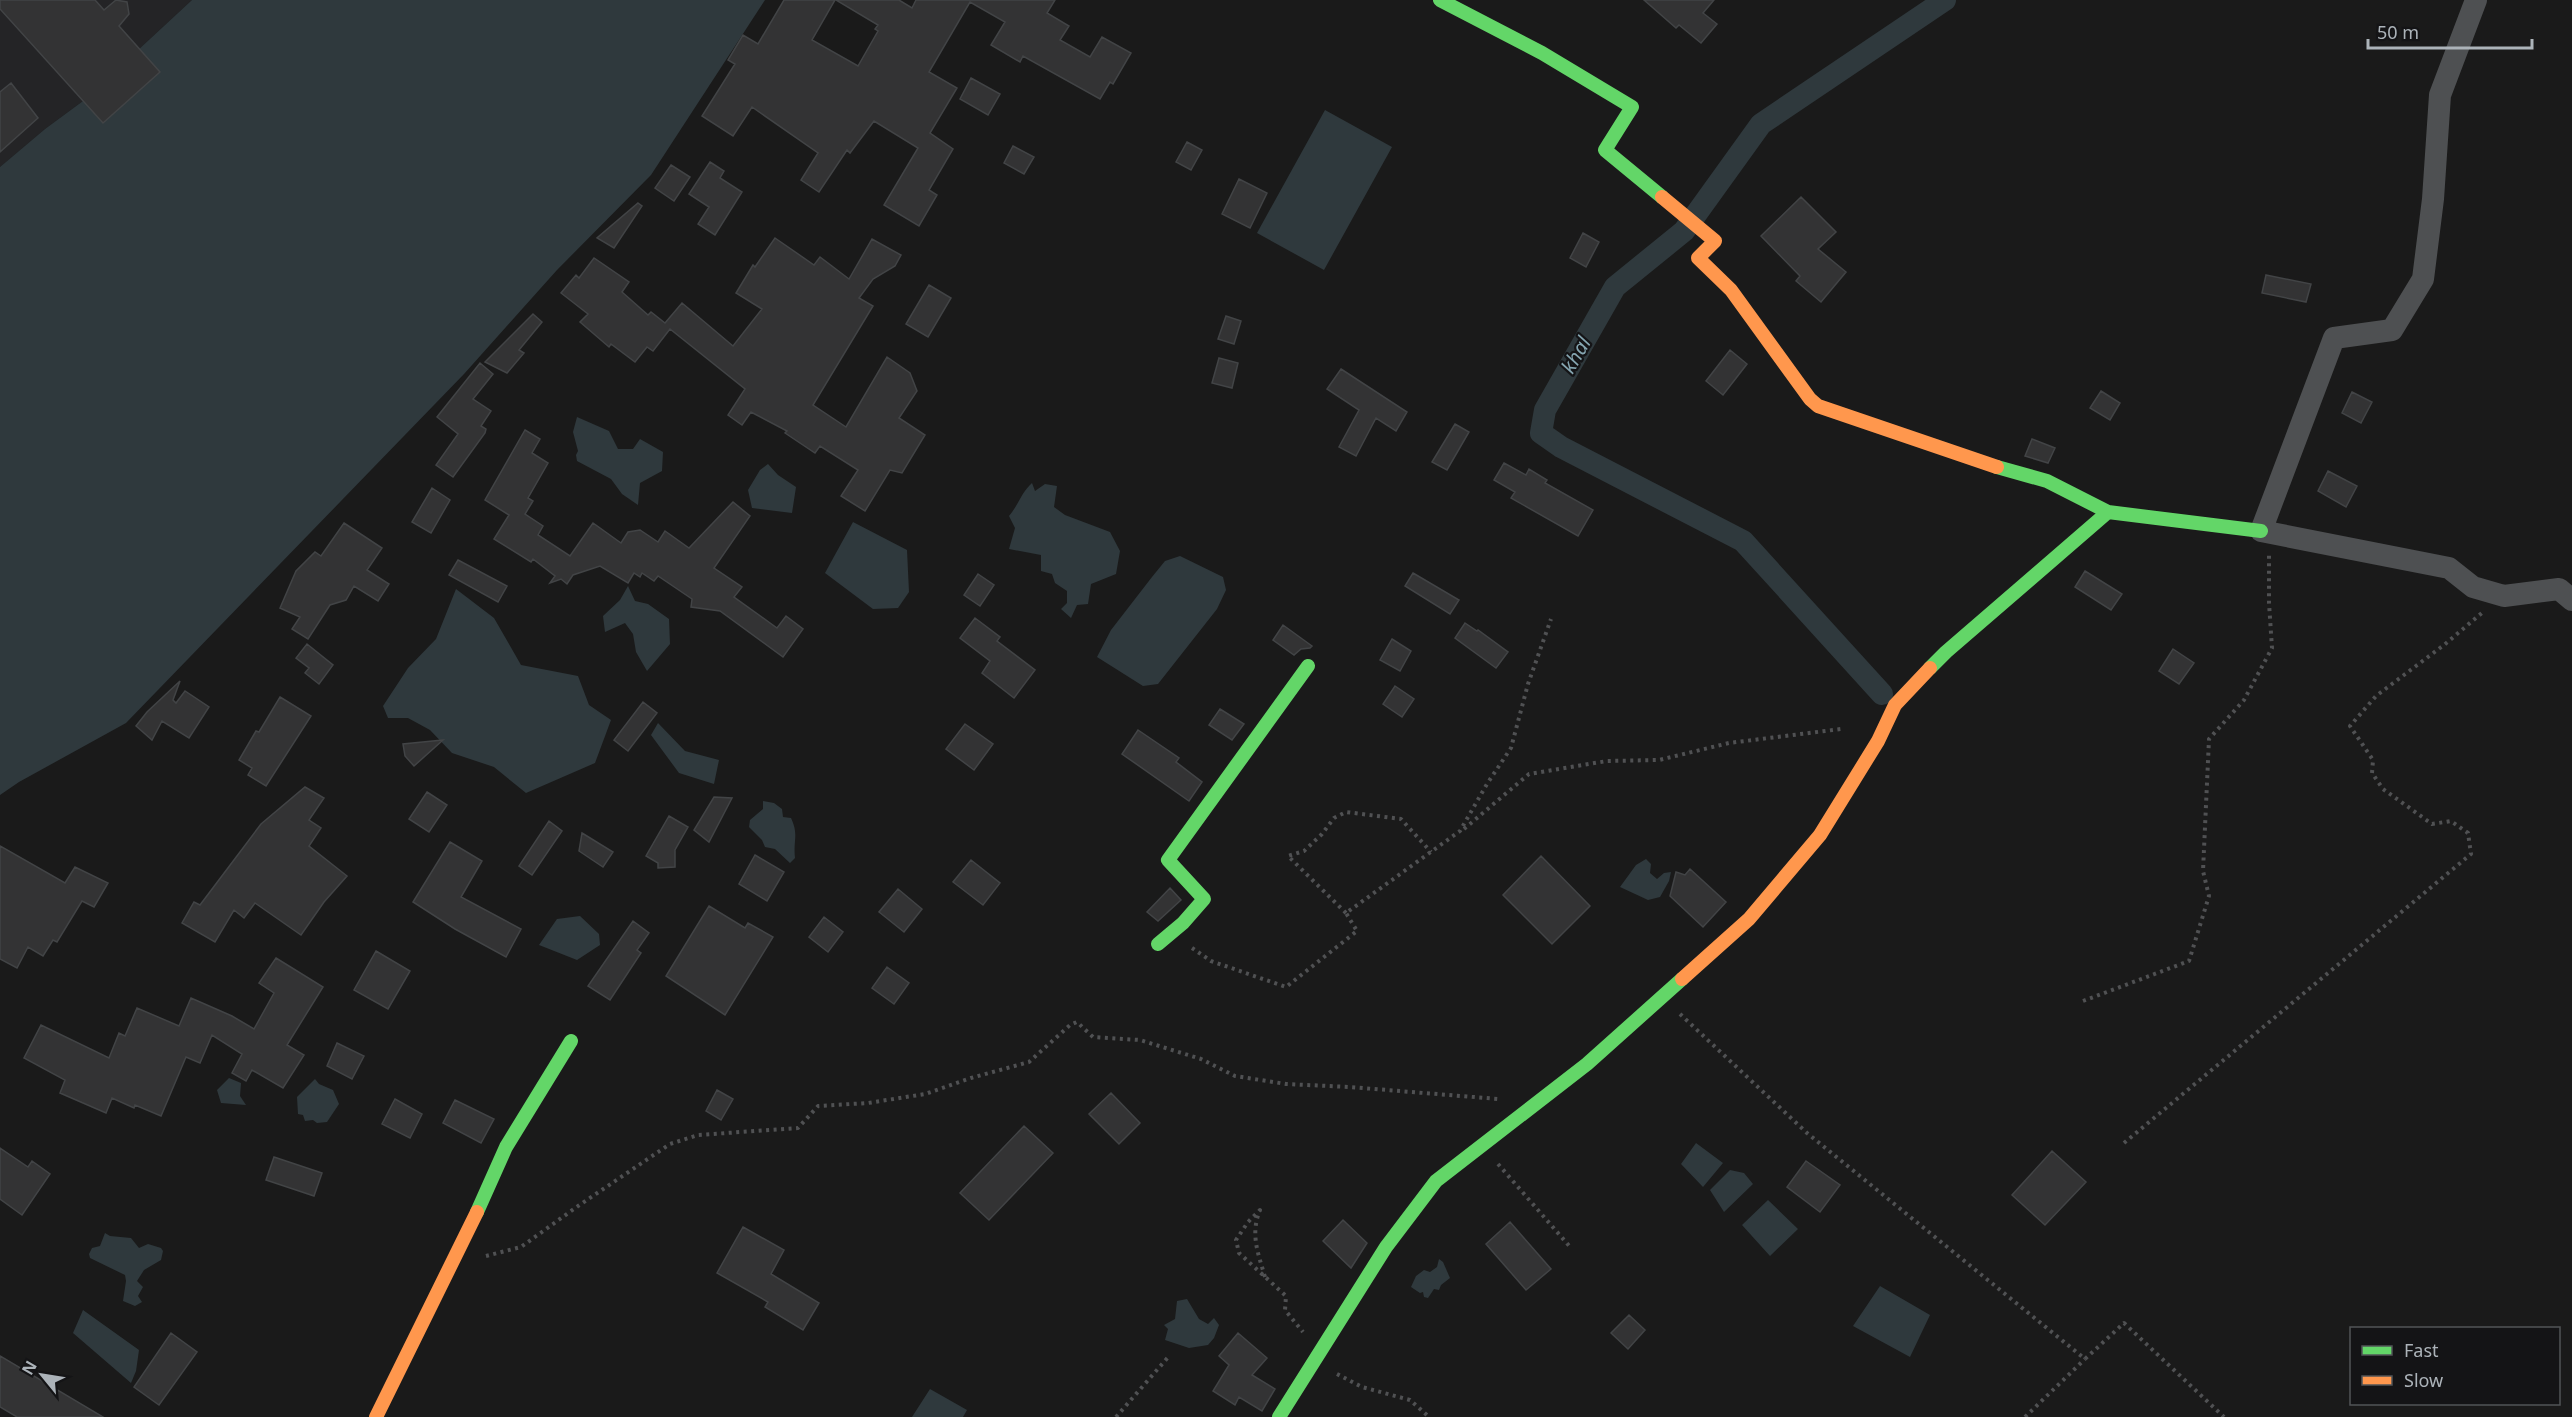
<svg xmlns="http://www.w3.org/2000/svg" width="2572" height="1417" font-family="'Noto Sans',sans-serif">
	<rect width="100%" height="100%" fill="#1a1a1a"/>
	<path fill="#242426" d="M0,0h192l-109,101 -38,28 -45,38z"/>
	<path fill="#2f393d" d="M192,0h573l-114,175 -94,95 -93,104 -338,349 -107,59 -19,13v-628l45,-38 38,-28z
		M1325,110l67,37 -68,123 -67,-37z
		M577,417l32,14 9,18h15l7,-10 23,13 -1,19 -22,12 -2,22 -16,-11 -11,-15 -34,-18 -1,-6 2,-4 -5,-19z
		M768,464l10,11 18,12 -4,26 -40,-5 -4,-18 12,-20z
		M1032,483l3,8 10,-7 12,2 -3,21 11,8 45,17 10,19 -4,23 -25,10 -3,20 -11,1 -6,13 -10,-9 6,-6v-12l-12,-8 -3,-9 -11,-3v-16l-32,-6 6,-21 -6,-12c10,-12 12,-23 23,-33z
		M853,522l54,28 2,42 -11,16 -25,1 -48,-36z
		M1180,556l43,21 3,13 -9,19 -59,75 -15,2 -46,-29 14,-27 41,-53 13,-16z
		M628,586l7,15 13,3 21,15 1,25 -23,27 -11,-19 -3,-18 -8,-11 -20,9 -2,-16 17,-16z
		M456,589l38,29 27,47 57,11 11,29 22,15 -16,43 -69,30 -32,-26 -42,-14 -22,-23 -22,-12h-20l-5,-12 25,-38 28,-29z
		M658,723l27,28 34,9 -5,24 -35,-11 -28,-38z
		M763,801l11,2 8,6 1,8 8,1c8,17 2,22 4,40l-5,5 -15,-14 -10,-2 -3,-7 -13,-13 1,-7 13,-11z
		M1646,859l5,5 -1,9 7,6 7,-6 7,-1 -2,9 -9,16 -12,3 -28,-13 16,-22z
		M580,916l19,18 1,11 -23,15 -38,-15 18,-26z
		M229,1078l12,5 -1,13 6,9 -25,-2 -4,-13z
		M315,1079l4,5 14,6 6,14 -12,18 -10,1 -4,-3 -8,1 -2,-6 -5,-1 -1,-17z
		M1696,1143l27,20 -20,24 -22,-23z
		M1730,1170l14,3 9,11 -29,28 -14,-22z
		M1768,1200l30,29 -28,27 -28,-31z
		M105,1233l5,3 21,2 8,10 9,-4 13,4 2,3 -2,9 -17,10 -7,11 6,6 -5,9 4,6 -7,4 -12,-5 3,-20 -1,-6 -35,-17 -1,-4 3,-6 8,-2z
		M1439,1259l4,3 7,16 -9,7 -2,5 -5,-1 -6,9 -4,-1 -1,-5 -3,1 -9,-6 5,-11 8,-6 6,2 7,-5z
		M1880,1286l50,29 -20,42 -57,-31z
		M1187,1299l12,20 9,5 6,-6 5,7 -5,13 -6,7 -19,3 -24,-8 3,-11 -4,-4 11,-6 2,-18z
		M83,1310l56,40 -3,21 -5,12 -58,-50z
		M930,1389l37,21 -4,7h-51z"/>
	<g fill="none" stroke-linecap="round" stroke-linejoin="round">
		<path stroke="#2f393d" stroke-width="22" d="M1882,694l-139,-153 -182,-94 -20,-14 4,-23 70,-123 69,-56 77,-107 184,-124"/>
	</g>
	<path fill="#333334" stroke="#424446" stroke-width="1.5" d="M0,0h95l9,10 12,-10 11,2 2,12 -10,12 41,46 -57,51 -103,-114z
		M784,0h51l-23,40 46,26 20,-35 -3,-2 3,-4 -42,-25h63l13,8 4,-8h139l-8,13 22,13 -9,14 30,17 12,-20 29,16 -18,31 -3,-2 -10,17 -77,-43 -3,6 -29,-17 14,-23 -35,-20 -41,70 28,16 -27,45 23,16 -24,41 8,5 -18,31 -35,-21 34,-57 -44,-27 -24,32 -3,-3 -28,42 -18,-12 17,-27 -66,-46 -19,29 -31,-20 33,-52 -7,-4 15,-25 15,9z
		M1644,0h70l-11,13 14,11 -16,19 -22,-18 -3,3z
		M971,78l29,16 -12,21 -28,-16z
		M11,83l27,35 -38,34v-60z
		M1187,142l15,8 -11,20 -15,-8z
		M1013,146l21,11 -10,17 -20,-11z
		M710,162l14,9 -4,7 22,14 -27,43 -17,-11 11,-17 -20,-13z
		M671,165l19,12 -16,24 -19,-13z
		M1239,179l28,14 -17,35 -28,-14z
		M1801,197l35,35 -18,17 28,23 -25,30 -25,-21 4,-5 -39,-40z
		M638,203l4,3 -28,42 -17,-10z
		M1583,233l16,9 -13,25 -16,-9z
		M775,238l39,27 6,-8 29,22 23,-40 29,16 -6,11 -22,13 -14,19 14,8 -60,99 33,22 41,-70 23,16 7,18 -18,27 26,17 -23,38 -12,-3 -25,41 -24,-15 17,-26 -38,-24 -5,7 -30,-20 2,-2 -36,-19 -9,13 -14,-10 17,-26 -75,-60 -17,22 -6,-4 -12,15 -24,-18 -2,3 -29,-25 8,-8 -27,-21 15,-18 3,3 15,-20 35,24 -7,10 26,23 3,-3 14,11 17,-20 51,43 29,-37 -26,-16 17,-28 2,2z
		M2266,275l45,9 -5,18 -44,-9z
		M929,285l22,13 -23,39 -22,-13z
		M533,314l9,8 -23,28 5,3 -17,20 -22,-11z
		M1226,316l15,5 -7,23 -16,-5z
		M1730,350l17,14 -24,31 -17,-14z
		M1219,358l19,5 -6,25 -20,-5z
		M480,363l13,11 -20,25 18,12 -10,15 5,3 -1,4 -32,44 -17,-12 22,-31 -21,-17z
		M1341,369l66,43 -11,19 -20,-13 -20,38 -17,-9 20,-37 -32,-21z
		M2101,391l19,12 -10,17 -20,-12z
		M2352,392l20,10 -11,21 -19,-10z
		M1455,424l14,8 -22,38 -15,-8z
		M525,430l15,9 -8,14 16,10 -20,35 5,3 -8,13 18,12 -5,9 32,21 23,-33 28,20 7,-11 12,-2 18,12 7,-11 24,17 44,-46 17,14 -36,52 28,19 -8,10 43,31 9,-12 17,13 -20,28 -63,-46 -29,-4 1,-8 -34,-23 -4,5 -12,-8 -2,4 -6,-4 -6,10 -28,-17 -27,9 -6,9 -6,-5 -11,4 5,-7 -22,-17 -2,3 -37,-23 15,-24 -24,-15z
		M2032,439l23,9 -7,15 -23,-7z
		M1504,463l22,12 3,-6 18,11 -2,3 48,27 -15,26 -67,-38 4,-6 -21,-12z
		M2328,471l29,15 -11,21 -28,-16z
		M432,488l18,12 -19,33 -19,-11z
		M344,523l38,25 -15,22 22,14 -11,17 -24,-15 -8,14 -16,5 -22,34 -16,-10 8,-12 -20,-9 16,-37 19,-19 6,4z
		M458,560l49,26 -9,16 -49,-27z
		M2085,571l37,23 -11,16 -36,-23z
		M1413,573l46,27 -9,14 -45,-28z
		M978,574l16,11 -14,21 -16,-11z
		M975,618l25,19 -3,4 38,29 -21,28 -32,-25 8,-12 -30,-23z
		M1465,623l12,8 1,-1 30,22 -12,16 -41,-30z
		M1283,625l29,21 -2,2 -9,1 -7,6 -21,-15z
		M1392,639l19,12 -11,20 -20,-11z
		M307,644l26,21 -14,19 -14,-11 4,-5 -13,-10z
		M2173,649l21,14 -15,21 -20,-13z
		M180,681l-7,19 3,3 9,-12 24,16 -20,31 -27,-17 -10,19 -16,-14 11,-14z
		M1395,686l19,13 -12,18 -19,-13z
		M280,697l31,19 -45,70 -18,-11 4,-7 -13,-8 17,-29 3,1z
		M643,702l14,11 -29,38 -14,-11z
		M1220,709l24,15 -12,16 -23,-15z
		M965,724l28,20 -19,26 -28,-21z
		M1138,730l41,28 -3,4 26,20 -13,19 -67,-47z
		M443,740l-29,26 -9,-10 -2,-12z
		M305,787l19,11 -15,22 12,8 -12,18 38,30 -23,26 -23,33 -46,-32 -11,15 -10,-8 -19,32 -33,-19 12,-21 6,3 61,-81z
		M427,792l20,13 -18,27 -20,-13z
		M714,797l18,1 -23,44 -15,-12z
		M669,816l19,11 -13,23v17l-17,1v-5l-12,-7z
		M549,821l13,10 -30,44 -13,-9z
		M582,833l31,19 -10,15 -24,-16z
		M450,842l32,19 -21,36 60,32 -15,28 -51,-28 -42,-27z
		M0,846l65,37 10,-16 33,16 -14,24 -12,-6 -25,41 -4,-2 -10,16 -15,-9 -11,21 -17,-9z
		M755,855l29,17 -17,29 -28,-17z
		M1541,856l49,50 -38,38 -49,-49z
		M971,860l29,23 -17,22 -30,-23z
		M1690,869l36,33 -23,25 -33,-31 6,-24 9,3z
		M1170,888l11,12 -23,21 -11,-9z
		M898,889l24,20 -18,23 -25,-20z
		M709,906l36,22 3,-5 25,14 -48,78 -59,-39z
		M824,917l19,15 -15,20 -19,-15z
		M633,921l16,12 -12,17 4,3 -31,47 -22,-14z
		M376,951l34,20 -22,38 -34,-19z
		M276,958l47,29 -36,58 17,10 -21,33 -31,-18 -6,11 -14,-8 10,-19 -30,-19 -12,28 -14,-6 -25,59 -26,-11 -1,3 -22,-10 -6,15 -46,-20 5,-13 -41,-22 17,-33 68,33 10,-25 6,3 12,-28 42,18 12,-28 41,18 22,13 20,-36 -15,-10z
		M887,967l22,16 -15,21 -22,-16z
		M337,1043l27,13 -12,23 -25,-13z
		M717,1090l16,9 -12,21 -15,-9z
		M1111,1093l29,30 -21,21 -30,-30z
		M395,1099l27,15 -12,24 -28,-14z
		M455,1100l39,19 -13,24 -38,-20z
		M1024,1126l29,27 -64,67 -29,-27z
		M0,1148l28,19 4,-6 18,13 -28,41 -22,-16z
		M2052,1151l34,31 -41,43 -33,-30z
		M274,1157l48,16 -8,23 -48,-16z
		M1806,1161l34,24 -20,27 -33,-25z
		M1343,1220l24,23 -16,25 -28,-27z
		M1510,1222l41,47 -25,21 -40,-46z
		M743,1227l41,23 -13,24 48,29 -16,27 -38,-23 3,-5 -51,-29z
		M1629,1315l16,15 -17,19 -17,-16z
		M171,1333l26,19 -38,53 -25,-18z
		M1238,1333l29,25 -15,17 23,14 -13,22 -23,-14 -4,8 -22,-14 16,-26 -10,-9z
		M0,1356l103,61h-86l-17,-10z"/>
	<g fill="none" stroke-linecap="round" stroke-linejoin="round">
		<path stroke="#505153" stroke-width="4" stroke-dasharray="3 4.5" stroke-linecap="butt" d="M1464,829l65,-55 78,-13 52,-1 70,-17 112,-14
			M1346,913l-58,-57 16,-5 18,-17 12,-16 12,-6 55,7 30,33
			M1192,948l19,13 75,26 71,-56 -11,-18 114,-82 27,-47 24,-36 17,-64 23,-65
			M2083,1001l106,-40 20,-65 -6,-25 6,-132 35,-39 28,-52 -3,-45v-49
			M1680,1014l127,119 278,226 39,-36 100,94
			M2124,1143l347,-289 -3,-21 -17,-12 -19,3 -49,-35 -11,-16 1,-13 -23,-34 26,-30 68,-51 39,-33
			M1498,1164l73,84
			M486,1256l35,-9 57,-41 92,-62 28,-9 100,-7 20,-22 50,-3 57,-9 46,-16 58,-16 41,-37 7,-3 16,15 47,3 61,19 34,17 51,8 64,3 148,12
			M1265,1277c-7,-24 -15,-43 -5,-67l-12,12 -12,18 3,13 47,43 -1,14 18,22
			M1337,1374l25,13 48,13 19,17
			M1116,1417l54,-62
			M2025,1417l60,-58"/>
		<path stroke="#4e5052" stroke-width="22" d="M2476,0l-36,95 -7,104 -10,80 -31,51 -58,8 -73,193 188,37 24,19 31,9 55,-7 13,11"/>
		<path stroke="#63d668" stroke-width="14" d="M1440,0l102,53 90,54 -27,43 57,47
			M1997,467l50,14 61,31
			M1930,668l16,-16 162,-140 153,19
			M1158,944l25,-21 21,-24 -36,-39 140,-194
			M477,1212l29,-65 65,-106
			M1279,1417l107,-170 50,-66 151,-117 95,-85"/>
		<path stroke="#ff974d" stroke-width="14" d="M1662,197l53,44 -17,17 33,32 79,109 8,7 179,61
			M1682,979l67,-60 71,-84 58,-94 17,-36 35,-37
			M376,1417l101,-205"/>
	</g>
	<g text-anchor="middle" stroke-width="4.5" stroke-linejoin="round" paint-order="stroke">
		<g font-size="20" font-style="italic" fill="#86a6b1" stroke="#141416">
			<text transform="translate(1576 355) rotate(-60)" y="7">khal</text>
		</g>
	</g>
	<rect x="2350" y="1327" width="210" height="78" fill="#141416" stroke="#515457" stroke-width="1.5"/>
	<rect x="2362" y="1346" width="30" height="9" fill="#63d668" stroke="#515457" stroke-width="1.5"/>
	<text x="2404" y="1357" font-size="18" fill="#acb3b9">Fast</text>
	<rect x="2362" y="1376" width="30" height="9" fill="#ff974d" stroke="#515457" stroke-width="1.5"/>
	<text x="2404" y="1387" font-size="18" fill="#acb3b9">Slow</text>
	<g transform="translate(42 1375) rotate(300)" stroke="#141416" stroke-width="4.5" paint-order="stroke">
	<path d="M0-4.5L10 22L0 15L-10 22Z" fill="#acb3b9"/>
	<text y="-9" font-size="16" font-weight="bold" text-anchor="middle" fill="#acb3b9">N</text>
	</g>
	<path d="M2368 39v9h164v-9" fill="none" stroke="#acb3b9" stroke-width="3"/>
	<text x="2377" y="39" font-size="18" fill="#acb3b9" stroke="#141416" stroke-width="4.5" paint-order="stroke">50 m</text>
</svg>
